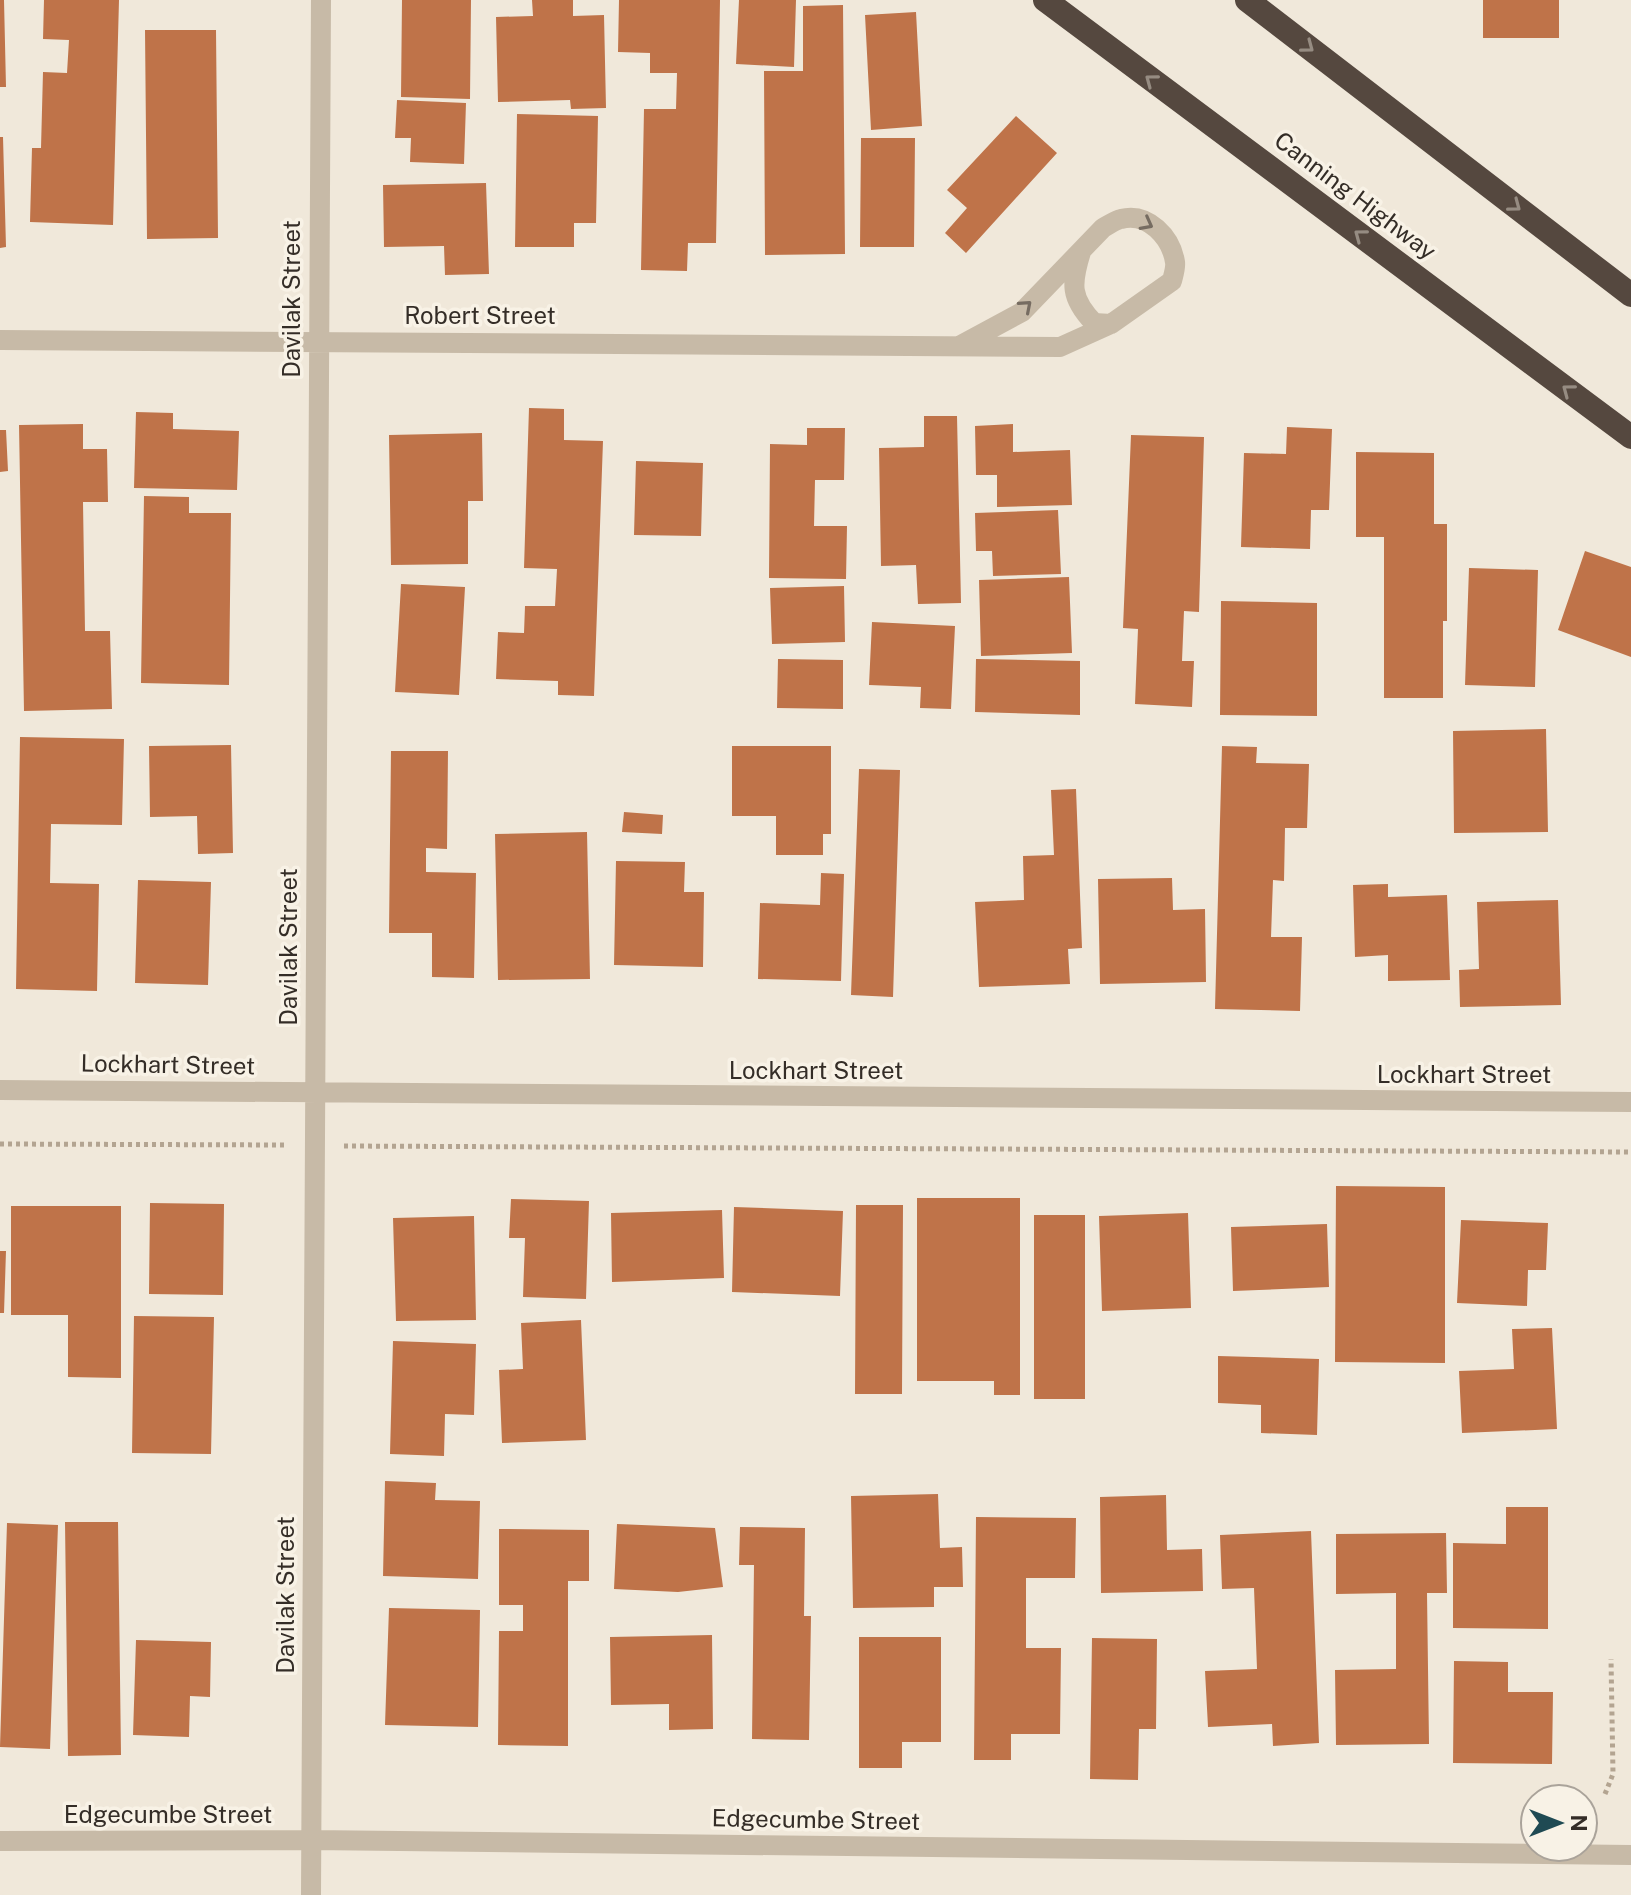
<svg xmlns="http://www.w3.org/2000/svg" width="1631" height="1895" font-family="'Public Sans',sans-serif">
	<rect width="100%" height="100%" fill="#f0e8da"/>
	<path fill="#bf7349" d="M0,0h4l2,87h-6z
		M44,0h75l-6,225 -83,-3 2,-74h9l2,-76 24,1 2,-33 -26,-1z
		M402,0h69l-1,99 -69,-2z
		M532,0h41v16l31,-1 2,93 -35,1 -1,-9 -72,2 -2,-85 37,-1z
		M619,0h101l-4,243h-28l-1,28 -46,-1 3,-161h32l1,-36h-27v-20l-32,-1z
		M739,0h57l-2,67 -58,-3z
		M1483,0h76v38h-76z
		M843,5l2,249 -80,1 -1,-184h39v-65z
		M916,12l6,114 -51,4 -6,-115z
		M145,30h71l2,208 -71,1z
		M397,100l69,3 -2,61 -54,-2 1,-24h-16z
		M517,114l81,2 -2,107h-22v24h-59z
		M1016,116l41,37 -91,100 -21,-20 22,-25 -20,-18z
		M0,137h3l3,110 -6,1z
		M861,138h54l-1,109h-54z
		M486,183l3,91 -44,1 -1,-29 -60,1 -1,-62z
		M529,408l35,1v31l39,1 -9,255 -36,-1v-14l-62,-2 2,-47 26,1 1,-27h30l2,-37 -33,-1z
		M136,412l37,1v16l66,2 -2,59 -103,-2z
		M924,416h33l4,187 -43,1 -2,-39 -35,1 -2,-118 45,-1z
		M83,424v25h24l1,53h-25l2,129h25l2,78 -88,2 -5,-286z
		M1013,424v28l57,-2 2,55 -75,2v-32h-21l-1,-49z
		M1287,427l45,2 -3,81h-18l-1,39 -69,-2 3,-94 42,1z
		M807,428h38l-1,52h-29l-1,46h33l-1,53 -77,-1 1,-134 37,1z
		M0,430h6l2,41 -8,1z
		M482,433l1,68h-15v63l-77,1 -2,-130z
		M1131,435l73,2 -5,175 -15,-1 -2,50h12l-2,46 -57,-3 3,-75 -15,-1z
		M1356,452l78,1v71h13v97h-4v77h-59v-161h-28z
		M636,461l67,2 -2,73 -67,-1z
		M144,496l45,1v16h42l-2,172 -88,-2z
		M1058,510l3,64 -68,2 -1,-25h-16l-1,-38z
		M1585,551l46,16v90l-73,-27z
		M1469,568l69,2 -3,117 -70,-2z
		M1069,577l3,76 -91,3 -2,-76z
		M401,584l64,3 -6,108 -64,-3z
		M844,586l1,56 -73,2 -2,-56z
		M1221,601l96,2v113l-97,-1z
		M872,622l83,4 -4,83 -31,-1 1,-21 -52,-2z
		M778,659l65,1v49l-66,-1z
		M976,659l104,2v54l-105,-3z
		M1546,729l2,103 -94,1 -1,-102z
		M20,737l104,2 -2,86 -71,-1 -1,59 49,1 -2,107 -81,-2z
		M231,745l2,108 -35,1 -1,-38 -47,1 -1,-71z
		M732,746h99v88h-8v21h-47v-39h-44z
		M1222,746l35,1 -1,16 53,1 -2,64h-22l-1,53 -11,-1 -2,57h31l-2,74 -85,-2z
		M391,751h57l-1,98 -21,-1v24l50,1 -2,105 -42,-1v-44h-43z
		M859,769l41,1 -7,227 -42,-2z
		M1076,789l6,159 -14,1 2,35 -91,3 -4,-85 49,-2 -1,-44 31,-1 -3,-65z
		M624,812l39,3 -1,19 -40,-2z
		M587,832l3,147 -92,1 -3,-146z
		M616,861l69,1 -1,30h20l-1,75 -89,-2z
		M821,873l23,1 -3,107 -83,-2 2,-76 60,2z
		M1172,878l1,32 32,-1 1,73 -106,2 -2,-105z
		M138,880l73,2 -3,103 -73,-2z
		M1388,884v13l59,-2 3,85 -62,1v-26l-33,2 -2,-72z
		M1558,900l3,105 -101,2 -1,-37 20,-1 -2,-67z
		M1336,1186l109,1v176l-110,-1z
		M917,1198h103v197h-26v-14h-77z
		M511,1199l78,2 -3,98 -63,-2 2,-59h-16z
		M150,1203l74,1 -1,91 -74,-1z
		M856,1205h47l-1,189h-47z
		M11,1206h110v172l-53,-1v-62h-57z
		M734,1207l109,4 -3,85 -108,-4z
		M722,1210l2,68 -112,4 -1,-69z
		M1188,1213l3,95 -89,3 -3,-95z
		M1034,1215h51v184h-51z
		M474,1216l2,104 -80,1 -3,-103z
		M1461,1220l87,3 -2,47h-18l-1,36 -70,-3z
		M1327,1224l2,63 -96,4 -2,-64z
		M0,1251h6l-2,62h-4z
		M134,1316l80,1 -3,137 -79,-1z
		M581,1320l5,120 -84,3 -3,-73 24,-1 -2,-46z
		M1552,1328l5,101 -95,4 -3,-62 55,-2 -2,-40z
		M393,1341l83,3 -2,71 -29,-1 -1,42 -54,-2z
		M1218,1356l101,3 -2,76 -56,-2v-28l-43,-2z
		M385,1481l51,2 -1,17 45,1 -2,78 -95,-3z
		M938,1494l2,54 22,-1 1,40h-29v20l-81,1 -2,-112z
		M1166,1495l1,55 35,-1 1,42 -102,2 -1,-96z
		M1506,1507h42v122l-95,-1v-85l53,1z
		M976,1517l100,1 -1,60h-49v70h35l-1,86h-49v26h-37z
		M65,1522h53l3,233 -53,1z
		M7,1523l51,2 -8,224 -50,-2z
		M617,1524l98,4 8,59 -45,5 -64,-3z
		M740,1527l65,1 -1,88h7l-2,124 -57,-1 2,-174h-15z
		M499,1529l90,1v51h-21v165l-70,-1 1,-114h24v-26h-24z
		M1311,1531l8,212 -46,3 -1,-22 -64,3 -3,-56 52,-2 -3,-81 -32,1 -2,-54z
		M1446,1533l1,60h-20l2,151 -93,1 -1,-75 61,-1v-76l-60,1v-60z
		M389,1608l91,2 -2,117 -93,-2z
		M712,1635l1,94 -44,1v-26l-58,1 -1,-68z
		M859,1637h82v105h-39v26h-43z
		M1092,1638l65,1 -1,90h-17l-1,51 -48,-1z
		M136,1640l75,2 -1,55 -20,-1 -1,41 -56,-2z
		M1454,1661l54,1v30h45l-1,72 -99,-1z"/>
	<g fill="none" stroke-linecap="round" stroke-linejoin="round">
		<path stroke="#b3a491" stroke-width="5" stroke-dasharray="4 4" stroke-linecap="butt" d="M0,1144l286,1
			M344,1146l1287,6
			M1605,1794l8,-20 -2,-115"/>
		<path stroke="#c7baa7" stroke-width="20" d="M1081,252c-10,32 -11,46 13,71l17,1
			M0,340l1060,7 51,-23 61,-43c1,-5 4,-13 3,-19 -4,-25 -27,-50 -54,-43 -6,1 -12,6 -18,9l-81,84 -63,34
			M0,1090l1631,12
			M0,1841l311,-1 1320,15
			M311,1895l10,-1895"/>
		<path stroke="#55483f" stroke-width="24" d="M1045,0l586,437
			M1247,0l384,295"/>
	</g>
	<defs><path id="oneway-chevron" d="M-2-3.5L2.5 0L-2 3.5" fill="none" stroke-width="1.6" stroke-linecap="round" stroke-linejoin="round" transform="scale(2)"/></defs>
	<g stroke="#968c82">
		<use href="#oneway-chevron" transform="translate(1308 47) rotate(37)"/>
		<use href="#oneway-chevron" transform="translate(1151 80) rotate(-143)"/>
		<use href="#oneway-chevron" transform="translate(1515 206) rotate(37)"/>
		<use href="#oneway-chevron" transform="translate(1360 235) rotate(-143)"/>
		<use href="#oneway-chevron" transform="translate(1568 390) rotate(-143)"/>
	</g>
	<g stroke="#766c61">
		<use href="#oneway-chevron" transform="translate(1147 224) rotate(28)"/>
		<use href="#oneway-chevron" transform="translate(1026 306) rotate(-41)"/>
	</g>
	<g text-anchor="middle" stroke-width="7" stroke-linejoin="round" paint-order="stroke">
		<g font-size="24" fill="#342d27" stroke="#f8f2e6">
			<text transform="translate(1355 196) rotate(37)" y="8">Canning Highway</text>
			<text transform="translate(292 299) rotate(-90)" y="8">Davilak Street</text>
			<text x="480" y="324">Robert Street</text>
			<text transform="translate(289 947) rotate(-90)" y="8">Davilak Street</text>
			<text transform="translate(168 1065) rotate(1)" y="8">Lockhart Street</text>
			<text x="816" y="1079">Lockhart Street</text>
			<text x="1464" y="1083">Lockhart Street</text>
			<text transform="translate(286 1595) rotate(-90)" y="8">Davilak Street</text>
			<text x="168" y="1823">Edgecumbe Street</text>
			<text transform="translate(816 1820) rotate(1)" y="8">Edgecumbe Street</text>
		</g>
	</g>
	<g transform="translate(1559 1823) rotate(90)"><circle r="38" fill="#f8f2e6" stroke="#aaa39a" stroke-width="2"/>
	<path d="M0-6L14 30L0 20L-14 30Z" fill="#1f4a53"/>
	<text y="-12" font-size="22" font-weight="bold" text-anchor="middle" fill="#342d27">N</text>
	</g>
</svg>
